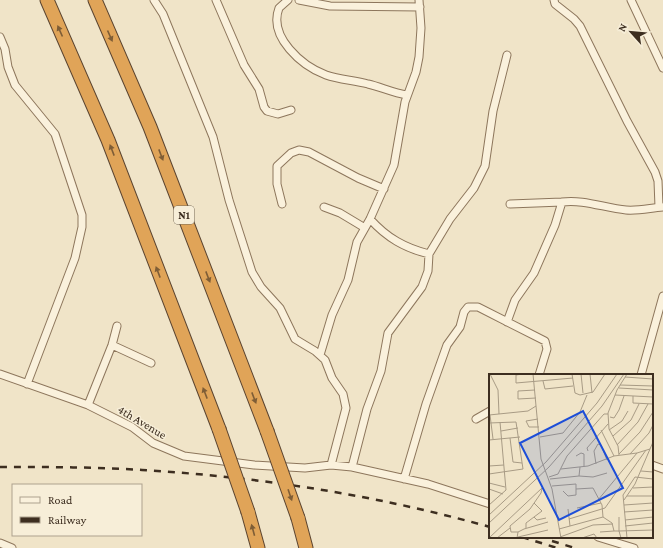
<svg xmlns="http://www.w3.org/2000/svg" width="663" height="548" font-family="'Crimson Pro',serif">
	<rect width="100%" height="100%" fill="#f0e4c8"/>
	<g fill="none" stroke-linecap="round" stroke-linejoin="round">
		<defs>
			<path id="street" d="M154,0l9,14 50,123 16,63 23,72 9,15 19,21 15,31 20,12 10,9 7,18 11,16 3,14 -15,57
				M216,0l28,65 15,24 5,18 3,4 11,3 13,-4
				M288,0l-9,8c-11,29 23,58 47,67 14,5 28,5 42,9 13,3 25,9 39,11
				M299,0l31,6 90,1
				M554,0l1,4 19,15 6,7 47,95 28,51 3,9 1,26
				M631,0l32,68
				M0,37l5,12 3,18 7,18 40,49 27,81v12l-7,31 -48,126
				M282,204l-5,-20v-18l14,-13 8,-3 10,2 49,26 26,11
				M510,204l52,-2
				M324,207l16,6 25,15
				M370,219c17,19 35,29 59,35l21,-35 24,-31 11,-22 8,-55 14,-56
				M507,322l8,-22 19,-27 21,-48 7,-23c21,-3 43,6 64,8 13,1 24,-2 37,-3
				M112,345l39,18
				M320,355l12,-40 16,-35 9,-38 13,-23 24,-54 11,-63 11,-30 3,-15 2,-29 -2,-28
				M0,374l88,31 44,22 21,16 31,13 70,9 51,3 26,-3 21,2 76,17 62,20
				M641,375l22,-79
				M88,405l24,-60 5,-19
				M476,419l14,-8
				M652,465l11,4
				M352,467l15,-58 14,-38 7,-38 34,-46 6,-16 1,-17
				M404,479l22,-75 21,-59 13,-18 4,-15 4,-5h10l67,34 2,8 -8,26
				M598,537l36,11
				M0,543l12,5"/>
			<path id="highway" d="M47,0l61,140 111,289
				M95,0l55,127 117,304
				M248,512l10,36
				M298,518l8,30"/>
		</defs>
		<use href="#street" stroke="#8d765c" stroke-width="9"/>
		<use href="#highway" stroke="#5b4430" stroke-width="15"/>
		<use href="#street" stroke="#faf1dc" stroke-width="7"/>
		<use href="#highway" stroke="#e0a458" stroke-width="13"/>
		<path stroke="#3d2e20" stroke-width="2.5" stroke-dasharray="7 7" stroke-linecap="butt" d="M0,467c47,0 95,0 142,3 118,7 234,25 348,57
			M522,537l35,11
			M552,541l23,7"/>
		<defs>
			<path id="highway-bridge" d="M219,429l29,83
				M267,431l31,87"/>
		</defs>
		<use href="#highway-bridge" stroke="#5b4430" stroke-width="15" stroke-linecap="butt"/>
		<use href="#highway-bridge" stroke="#e0a458" stroke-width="13"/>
	</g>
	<defs><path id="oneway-solid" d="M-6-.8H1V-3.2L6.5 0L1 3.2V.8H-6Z"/></defs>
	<g fill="#7e5d36">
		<use href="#oneway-solid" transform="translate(60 31) rotate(-114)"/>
		<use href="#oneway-solid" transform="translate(110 36) rotate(66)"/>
		<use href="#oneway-solid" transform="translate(112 150) rotate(-111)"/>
		<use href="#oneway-solid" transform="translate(161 155) rotate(69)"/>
		<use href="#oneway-solid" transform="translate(158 272) rotate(-111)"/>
		<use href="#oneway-solid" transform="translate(208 277) rotate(69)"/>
		<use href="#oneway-solid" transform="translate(205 393) rotate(-111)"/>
		<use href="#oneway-solid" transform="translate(254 398) rotate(69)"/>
		<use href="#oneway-solid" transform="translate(290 495) rotate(71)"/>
		<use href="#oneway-solid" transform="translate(253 530) rotate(-105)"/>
	</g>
	<g text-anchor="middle" stroke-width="3" stroke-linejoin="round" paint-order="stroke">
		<rect fill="#f7eed8" stroke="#756857" stroke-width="1" x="174" y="206" width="20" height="18" rx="3"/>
		<g font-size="11" font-weight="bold" fill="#3d2e20">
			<text x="184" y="219">N1</text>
		</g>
		<g font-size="12" fill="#3d2e20" stroke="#f7eed8">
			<text transform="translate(142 422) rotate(31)" y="4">4th Avenue</text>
		</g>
	</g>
	<g transform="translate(489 374)">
		<rect width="164" height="164" fill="#f0e4c8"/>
		<path fill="none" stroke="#a89b85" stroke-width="1" d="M1,0l8,16 1,24M33,0l-6,1v8l57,-5M44,0l8,85 11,30 9,49M83,0l3,19 5,2 13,-3 12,-18M92,0l2,19M101,0l2,19M136,3l28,2M54,7l2,8 28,-3M131,11l33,1M130,14l34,2M46,16l-17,1v8l18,-1M126,21l38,2M144,22v7l20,1M0,41l39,-4 8,-5M1,41l3,24M121,43l4,1 5,-8 5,-14M49,45l-12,2 3,6h10M0,49l27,-1 7,47 -34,5M112,56l13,26M120,56l13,-9 6,-10M12,57l17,-3M124,62l18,-16 8,-16M51,63l23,-4 17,-21 7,-17M21,64l3,24 9,1M0,66l31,-3M128,71l21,-23 10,-18M99,77l-1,-3 21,-24M130,80l21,-22 13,-20M141,80l19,-21 4,-8M130,81l-1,-9 -9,-17 -1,-16 9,-23 10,-16M87,82l5,-3 3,1v13M107,90l-2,-13 4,-7 3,1 6,15M0,92l15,-1M91,93l-1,9 14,1 14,-4M72,95l27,-3 26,-10 23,-3M152,97l12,1M60,103l9,-3 9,-18 37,-42h4M61,105l29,-3M0,109l16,4M63,112l24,-2v11l-8,1 -5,-5M144,114l20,-1M0,115l14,5M87,115l17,-1 9,17 1,12 9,6 2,8h5l2,7M138,122h26M109,126l39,-47 13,-4M135,126l11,-16 18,-42M0,131l17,-15 -6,-68M135,131l29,-2M88,134l24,-5M79,135l2,17M135,138l29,-2M0,141l57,-53 51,-59 20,-29M45,143l3,3 9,-2M130,143v14l34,-1M80,145l36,-11 41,-58M136,146l28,-3M0,149l60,-56 53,-61 22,-32M136,152l28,-3M37,154v-5l16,-12 -8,-8M70,155l44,-12M111,158l14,-1M29,163l30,-7M71,163l33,-12 20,-1M0,164l53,-50 -1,5 -11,16 -20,17 1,6h7M8,164l13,-10M28,164l1,-6 6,-3 24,-7M93,164l12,-4 3,4M138,164l-4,-43 12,-18 18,2"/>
		<path fill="#1d4ed8" fill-opacity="0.15" stroke="#1d4ed8" stroke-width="2" d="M94,37l40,77 -64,32 -39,-77z"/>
		<rect width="164" height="164" fill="none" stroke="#3d2e20" stroke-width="2"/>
	</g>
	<rect x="12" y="484" width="130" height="52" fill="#f7eed8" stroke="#ada18e"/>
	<rect x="20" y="497" width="20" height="6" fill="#faf1dc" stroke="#ada18e"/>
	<text x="48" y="504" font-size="12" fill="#3d2e20">Road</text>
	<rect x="20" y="517" width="20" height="6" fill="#3d2e20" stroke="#ada18e"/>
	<text x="48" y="524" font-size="12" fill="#3d2e20">Railway</text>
	<g transform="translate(631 32) rotate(297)" stroke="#f7eed8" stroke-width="3" paint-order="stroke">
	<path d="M0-3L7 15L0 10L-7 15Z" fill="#3d2e20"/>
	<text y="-6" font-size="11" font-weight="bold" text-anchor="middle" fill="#3d2e20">N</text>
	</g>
</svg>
